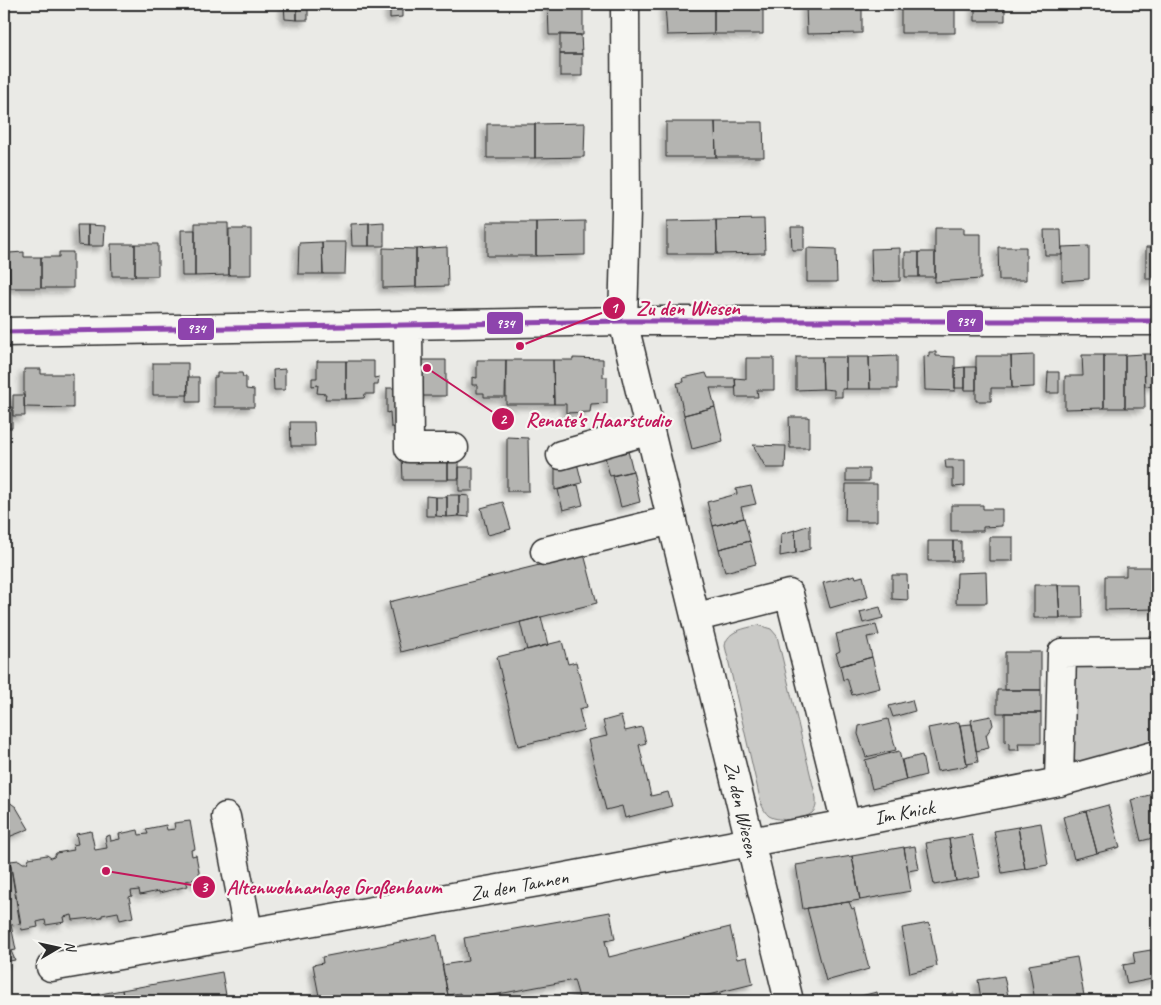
<svg xmlns="http://www.w3.org/2000/svg" width="1161" height="1005" font-family="Caveat,sans-serif">
	<defs>
		<filter id="shadow"><feDropShadow dx="-4.5" dy="4.5" stdDeviation="2.5" flood-color="#0004"/></filter>
	</defs>
	<rect width="100%" height="100%" fill="#eaeae6"/>
	<filter id="ink" filterUnits="userSpaceOnUse"><feTurbulence type="fractalNoise" baseFrequency=".02" numOctaves="2"/><feDisplacementMap in="SourceGraphic" scale="10" xChannelSelector="R" yChannelSelector="G"/><feConvolveMatrix kernelMatrix="1 2 1 2 8 2 1 2 1" color-interpolation-filters="sRGB"/></filter>
	<g filter="url(#ink)">
		<path fill="#cacac7" stroke="#7a7a79" d="M758,625l13,4 6,7 39,162c0,6 1,10 -4,15 -8,7 -34,9 -43,3 -4,-3 -6,-8 -8,-13l-36,-157c2,-16 20,-17 33,-21z
			M1157,661v86l-73,18 -10,-5 -4,-5 3,-84 5,-6z"/>
		<path fill="#b4b4b1" stroke="#2b2b2b" filter="url(#shadow)" d="M284,4h13v16l-12,-1z
			M297,4h11v16h-11z
			M390,4h12v13l-12,1z
			M548,4h35v31h-34z
			M665,4h49v30l-47,1z
			M714,4h49v30h-49z
			M806,4h56v29l-55,1z
			M901,4h54v29h-54z
			M975,4h30v17h-30z
			M560,34l21,1 1,19h-22z
			M560,54h22v22h-22z
			M666,122h49l1,35h-50z
			M715,122h48l1,35h-48z
			M585,123l-1,34 -49,1v-34z
			M487,124h48v34h-48z
			M764,219l1,34 -48,1 -1,-34z
			M716,220l1,34h-50v-33z
			M585,221v34l-49,1v-34z
			M384,222v24h-15v-23z
			M487,222h49v34h-49z
			M195,223h33l1,52 -34,1z
			M369,223v23h-17l-1,-22z
			M77,225h11v21l-10,-1z
			M88,225l17,1 -1,20h-16z
			M791,227h13v23h-12z
			M935,228h29v6h17v45l-46,3z
			M229,229h22v46h-22z
			M181,230h14v46h-13z
			M1044,230h17l1,25h-17z
			M322,242l1,32h-25l1,-31z
			M322,242h24l-1,32h-22z
			M111,244h24v32h-23z
			M135,244h23v32h-23z
			M1089,246v33l-27,2v-34z
			M447,247l1,39 -32,1v-38z
			M998,247h28v33h-27z
			M1146,247h11v32h-11z
			M383,248l33,1v38l-33,1z
			M807,248l29,1 1,33h-30z
			M900,248v33l-28,1 -1,-33z
			M24,252v5h17v31h-31l-1,-35z
			M59,252h14v36h-32v-31h18z
			M905,252h14v25h-14z
			M919,252h16v25h-16z
			M929,352h7v4l19,1v34l-30,-1 -1,-34 5,1z
			M1144,354h13v31l-12,1z
			M1144,354l1,54h-20v-53z
			M1034,355v32l-22,1 -1,-32z
			M1082,355h22v53l-39,1v-33h18z
			M1104,355h21v53h-21z
			M897,356v33h-27l-1,-32z
			M976,356h35l1,32h-21v13h-15z
			M796,357h26l1,32 -27,1z
			M822,357h24v32h-4v8h-8v-7l-11,-1z
			M846,357h23l1,32h-24z
			M573,358l30,1v18h4v26l-16,1 -1,8 -24,1v-9h-12l-1,-44h20z
			M746,358h28v32h-17l1,7h-22l-1,-19 11,1z
			M412,360h34v36h-33z
			M477,360h29l-1,37h-21v-4h-7v-8h-5v-8l5,1z
			M506,360h47l1,44h-48z
			M317,361h29v38h-21l1,-5 -9,-1 1,-8 -6,1v-8h5z
			M346,361h28v17l5,-1 -1,8h-4v9h-9l-1,4 -18,1z
			M153,363h35v32h-35z
			M965,367v21h-10v-20z
			M965,367h11v23h-11z
			M24,369h17v5h32v34l-49,-1z
			M285,369v21h-11l-1,-20z
			M1048,372h11v21h-12z
			M217,373h25l1,4h3v12l8,1v17h-40v-30h3z
			M706,373l2,5h27l1,10h-26l5,19 -31,8 -7,-32 7,-1 -1,-4z
			M188,377h11v25h-12z
			M387,388h15v40l-11,-1 -1,-15 -3,1z
			M13,395h11l1,21h-12z
			M4,407h8v21h-8z
			M715,407l8,34 -31,8 -8,-34z
			M789,417h20v31h-19z
			M290,422h24l1,24h-24z
			M507,437l21,1 1,53h-22z
			M753,445l33,1 -1,22h-19z
			M627,447l6,24 -23,5 -6,-23z
			M402,455h46v25h-45z
			M448,455h11v24h-11z
			M576,459l6,24 -27,7v-25z
			M945,460h20v26l-12,1v-19h-7z
			M459,467h14v24h-14z
			M846,469h23v12h-23z
			M633,471l7,31 -19,5 -8,-31z
			M846,484h31v37h-32z
			M578,485l5,20 -20,5 -5,-20z
			M751,486l5,18 -15,3 3,11 -31,8 -6,-24 30,-8 -1,-5z
			M447,495h12v21l-12,1z
			M459,495l10,1v21l-10,-1z
			M426,496l10,1v19h-10z
			M436,497h11v20l-11,-1z
			M503,502l8,27 -23,6 -7,-27z
			M951,505h32v4h19v17l-19,1v4h-32z
			M744,518l6,23 -31,8 -6,-23z
			M810,525v24l-14,4 -1,-23z
			M795,530l1,23 -16,3 1,-22z
			M989,537h24v24h-24z
			M750,541l6,23 -31,8 -6,-23z
			M928,541h25v20h-25z
			M953,541h8v20h-8z
			M584,554l13,49 -196,49 -12,-50z
			M1126,567h31v42l-52,1v-34h21z
			M986,572l1,31h-31l1,-30z
			M855,575l1,3 7,-2 5,21 -38,11 -7,-25z
			M892,575h15l1,25 -16,-1z
			M1034,585h24l2,33h-26z
			M1058,585h24l1,33h-23z
			M880,607l3,11 -20,5 -3,-11z
			M541,617l7,28 -21,5 -7,-28z
			M876,625l3,10 -12,2 5,20 -32,9 -4,-13 4,-2 -4,-17z
			M562,641l6,23 8,-2 11,45 -8,2 5,21 -66,16 -21,-89z
			M4,651l5,21 -5,2 2,8h-2z
			M1005,652h36v38h-36z
			M872,657l8,31 -28,7 -5,-17 -4,2 -3,-14z
			M997,690h44v23h-44z
			M912,700l3,11 -22,6 -4,-11z
			M1005,713h36v30h-23l1,7h-10v-7l-4,-1z
			M621,716l4,15 17,-4 4,16 -7,2 12,51 17,-4 4,14 -47,12 -3,-12 -16,4 -18,-70 19,-4 -4,-15z
			M991,716l2,9 -7,10 3,13 -13,3 -5,-31z
			M888,719l8,31 -30,7 -8,-23 1,-8z
			M959,722l8,44 -30,5 -9,-43z
			M972,724l6,38 -11,2 -7,-39z
			M899,751l7,29 -34,9 -7,-29z
			M922,755l4,20 -20,5 -4,-20z
			M1153,794l4,16v27l-16,4 -10,-41z
			M4,798l12,9 13,22 -23,9 14,86 -9,1 5,25 -5,1 4,9 -11,2z
			M1108,805l12,42 -23,6 -11,-42z
			M1086,811l11,42 -23,6 -11,-42z
			M190,821l5,28 -4,1 1,6 4,-1 5,28 -5,1 -1,-5 -9,2 2,5 -29,7v-2l-19,4 -1,-5 -8,1 1,5 -3,1 4,20 -13,3 -2,-8 -16,3v2l-29,3 -1,-5 -8,2 1,5 -19,3 -1,-5 -8,2 1,5 -16,3 -12,-69 9,-1 4,3h4l2,-5 18,-3 4,3 3,-1 2,-4 18,-3 -1,-5 5,-1 -2,-10 15,-3 4,19 12,-2 -2,-11 5,-2 1,6 9,-2 -1,-5 19,-4 1,5 9,-1 -2,-5 20,-4 1,5 8,-1 -1,-6z
			M1041,823l7,42 -23,4 -7,-42z
			M1018,827l7,42 -23,4 -8,-42z
			M972,835l8,42 -24,4 -7,-42z
			M949,839l7,42 -22,4 -8,-42z
			M915,846l4,23 -11,2 -4,-23z
			M904,847l7,44 -51,9 -8,-44z
			M852,856l8,44 -57,9 -7,-44z
			M849,902l3,7 2,-1 15,61 -43,12 -19,-73z
			M610,912l5,27 -10,2 4,16 121,-30 7,32 10,-2 6,27 -69,17h-104l-6,-21 -113,21 -1,-8 -12,2 -6,-30 26,-4 -4,-23z
			M929,923l8,43 -27,7 -8,-45z
			M437,935l12,66h-129l-7,-36 10,-2 -1,-6z
			M1151,950l6,28 -30,6 -4,-19 12,-2 -2,-10z
			M1077,957l8,44h-50l-6,-36z
			M222,972l5,29h-103l-2,-11z
			M1004,976l5,25h-44l16,-2 -3,-19z
			M122,990l2,11h-62z
			M877,992l2,9h-39z
			M954,993l1,8h-11l-1,-6z"/>
		<g fill="none" stroke-linecap="round" stroke-linejoin="round">
			<defs>
				<path id="minor" d="M625,4l1,207 -3,110 166,680
					M408,325l1,123h45
					M4,332l619,-11h534
					M561,455l89,-25
					M545,551l127,-31
					M697,617l92,-23 57,230
					M1059,782l3,-129 95,-1
					M226,817l22,114
					M51,967l493,-86 302,-57 213,-42 98,-27"/>
			</defs>
			<use href="#minor" stroke="#2b2b2b" stroke-width="31"/>
			<use href="#minor" stroke="#f6f6f2" stroke-width="28"/>
			<defs>
				<path id="bus-1" d="M4,332l619,-11h534"/>
			</defs>
			<use href="#bus-1" stroke="#f6f6f2" stroke-width="9"/>
			<use href="#bus-1" stroke="#8e44ad" stroke-width="5"/>
		</g>
	</g>
	<g text-anchor="middle" stroke-width="4.5" stroke-linejoin="round" paint-order="stroke">
		<g font-size="20" fill="#2b2b2b" stroke="#f6f6f2">
			<text transform="translate(742 809) rotate(77)" y="7">Zu den Wiesen</text>
			<text transform="translate(904 812) rotate(-11)" y="7">Im Knick</text>
			<text transform="translate(519 885) rotate(-10)" y="7">Zu den Tannen</text>
		</g>
	</g>
	<path fill="none" stroke="#c2185b" stroke-width="2" d="M520 346L614 308M427 368L503 419M106 871L204 887"/>
	<g fill="#c2185b" stroke="#f6f6f2" stroke-width="2">
		<circle cx="520" cy="346" r="5"/>
		<circle cx="427" cy="368" r="5"/>
		<circle cx="106" cy="871" r="5"/>
		<circle cx="614" cy="308" r="12"/>
		<circle cx="503" cy="419" r="12"/>
		<circle cx="204" cy="887" r="12"/>
	</g>
	<g font-size="15" text-anchor="middle" font-weight="bold" fill="#fff">
		<text x="614" y="313">1</text>
		<text x="503" y="424">2</text>
		<text x="204" y="892">3</text>
	</g>
	<g font-size="21" text-anchor="middle" font-weight="bold" fill="#c2185b" stroke="#f6f6f2" stroke-width="4.5" stroke-linejoin="round" paint-order="stroke">
		<text x="688" y="315">Zu den Wiesen</text>
		<text x="598" y="427">Renate's Haarstudio</text>
		<text x="334" y="894">Altenwohnanlage Großenbaum</text>
	</g>
	<g stroke="#f6f6f2" stroke-width="2">
		<rect x="946" y="309" width="38" height="24" rx="5" fill="#8e44ad"/>
		<rect x="486" y="311" width="38" height="24" rx="5" fill="#8e44ad"/>
		<rect x="177" y="317" width="38" height="24" rx="5" fill="#8e44ad"/>
	</g>
	<g font-size="14" text-anchor="middle" font-weight="bold" fill="#fff">
		<text x="965" y="326">934</text>
		<text x="505" y="328">934</text>
		<text x="196" y="333">934</text>
	</g>
	<rect width="1161" height="1005" fill="none" stroke="#f6f6f2" stroke-width="20"/>
	<rect x="10" y="10" width="1141" height="985" fill="none" stroke="#2b2b2b" stroke-width="2" filter="url(#ink)"/>
	<g transform="translate(58 948) rotate(81)" stroke="#f6f6f2" stroke-width="4" paint-order="stroke">
	<path d="M0-4L9 19L0 12L-9 19Z" fill="#2b2b2b"/>
	<text y="-8" font-size="14" font-weight="bold" text-anchor="middle" fill="#2b2b2b">N</text>
	</g>
</svg>
